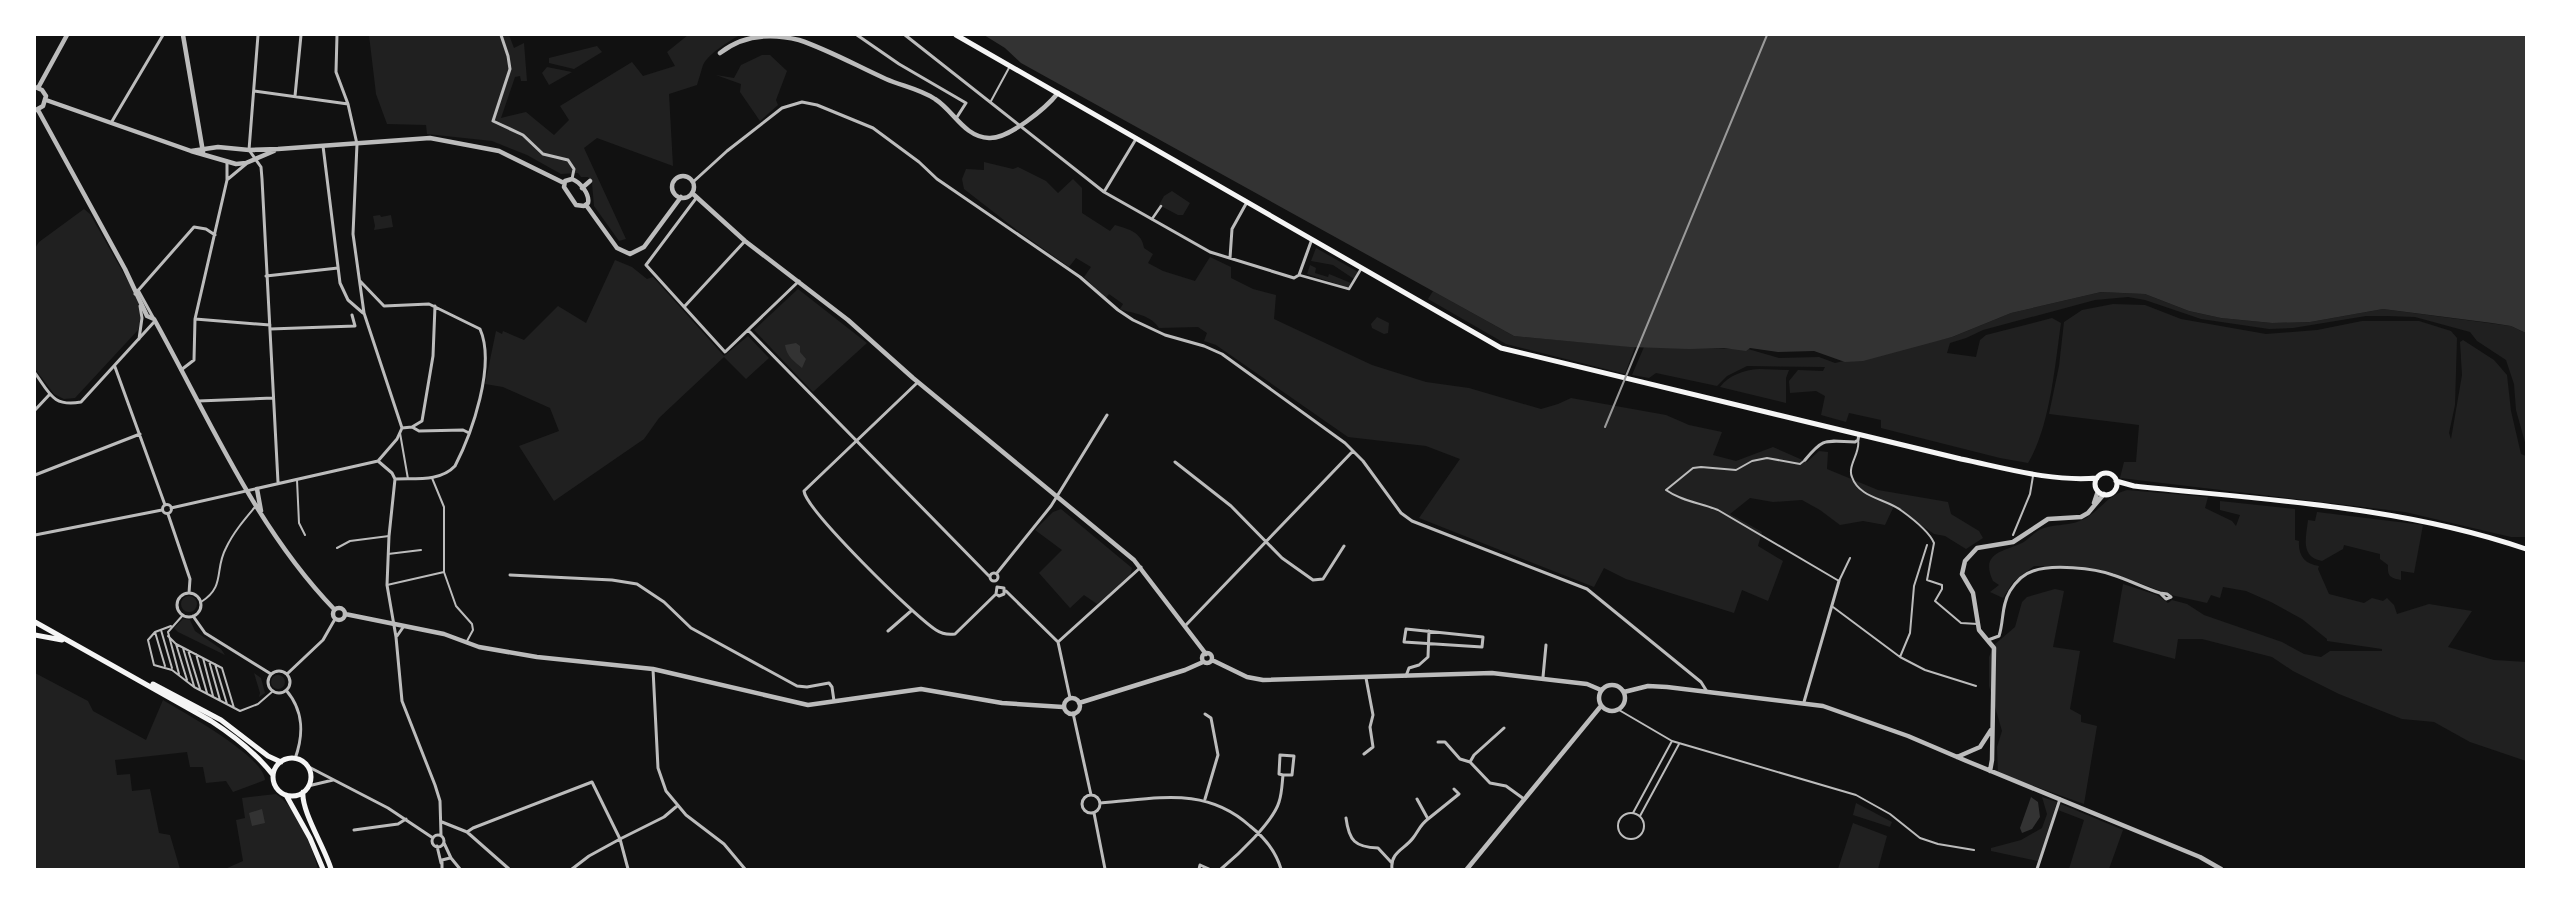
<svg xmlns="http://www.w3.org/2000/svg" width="2561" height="904" font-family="Barlow,sans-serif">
	<rect width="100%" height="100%" fill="#111"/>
	<path fill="#202020" d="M369,35h140l5,13 10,-5 3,38h-6l-1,-5 -5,1 -14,41 25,-6 28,23 15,-15 -9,-14 72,-44 11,14 32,-10 -8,-14 21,-17h52c-11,6 -32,19 -37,30 -2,7 -4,13 -6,20l-28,9 4,72 -76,-28 -13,10 42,91 -7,2 -25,-35 -2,-23 -4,-6h-7l-3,-4 -17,1 -34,-19 -35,-14 -65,-7 -1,-9 -39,-1 -11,-30z
		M597,46l5,6 -28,17 -25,-6v-5z
		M762,55h8l17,16 -11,29 2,5 -18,16 -20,-29 1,-8 -25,-9 18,3 7,-13z
		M547,67l25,5 -23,13 -7,-12z
		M984,162l29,7 5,-2 28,14 12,12 15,-14 9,9v25l28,18 5,-6c13,4 27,7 29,23l9,6 -5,9 15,8 32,10 15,-24 21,10v11l22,11 23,6 -2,24 98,46 54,17 43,6 72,21 17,-5 13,-6 95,17 23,10 33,7 -9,23 23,6 37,-14 34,15 12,-11 9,1 -1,17 51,21 70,12 3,12 28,17 4,7 -17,11 -21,-13 -11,-2 -40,-28 -9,19 -22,-4 -23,4 -20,-15 -18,-10 -29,2 -23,-4 -20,16 32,18 -4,14 25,15 -15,40 -26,-11 -8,23 -108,-34 -22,-11 -10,19 -175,-69 41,-59 -34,-13 -78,-9 -132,-92 -12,-4 3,-8 -9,-6 -39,1c-9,-14 -25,-14 -39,-19l3,-5 -14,-10 -3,4 -22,-21 7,-10 -15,-9 -7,9 -51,-36 -54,-42 -2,-10 4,-10 18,1z
		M1172,191l18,12 -7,12h-5l-19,-10 5,-9z
		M84,209l6,5 39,69 10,21 3,14 -4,12 -63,68 -11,1 -10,-5 -19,-25v-121l4,-6z
		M380,215l1,2 10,-2 2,12 -19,3 1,-4 -2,-10z
		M1316,248l42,24 -4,7 -21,-14 -22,-4z
		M615,260l17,7 15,12 6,-2 71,79 24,-20 21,22 -23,21 -22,-22 -65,61 -15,21 -90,62 -35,-55 40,-15 -9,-23 -47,-21 -18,-3 11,-53 6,3 1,-3 21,9 34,-34 28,17z
		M1310,265l6,3 -1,5 13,4 1,-3 22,9 -2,5 -42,-14z
		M798,289l69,54 -54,49 -59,-62z
		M1433,291l81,45 121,11 -10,27 -119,-30 -78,-45z
		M2101,292l44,2 44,17 32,7 51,5 38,-1 73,-13 128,17 15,7v113l-10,-36 -2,-26 -8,-24 -29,-19 -7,-9 -55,-15 -28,-1h-21l-73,12 -24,1 -68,-10 -56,-19 -17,-3 -33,3 -112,30 -17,8 -16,5 -3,10 29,4 4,-17 6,-5 66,-17 9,5c-6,42 -11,104 -33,140l-28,-5 -119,-30v-8l-32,-7 -3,9 -25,-7 4,-19 -9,-5 -26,2 -1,-12 9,-11 25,1 2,-4 -78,-1 -20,10 -10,10 -61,-13 -7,5 -17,-3 12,-28 104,2 31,9 40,-1 16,6 117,-26 59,-24z
		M2113,304l32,1 36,14 85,15 51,-4 45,-9h57l32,10 6,7 -2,67 -6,28 2,6 11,-64 -2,-33 3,-2 31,20 13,15 4,36 10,43 5,2v81h-15l-106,-25 -285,-34 4,-16h12l3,-37 -90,-11 10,-48 5,-44 18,-12z
		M1377,317l12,6 -1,10 -4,1 -12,-6 -1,-4z
		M1759,369l30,1 -3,8v25l-66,-16c9,-12 24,-17 39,-18z
		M2127,490l81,7 -3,11 27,13 4,5 4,-11 -20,-5v-9l75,8v31l4,1c-1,15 6,23 20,25l-1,3 11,25 35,9 8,-5 11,3 4,-3 7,7 3,9 32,-10 43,7 -24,36 46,13 32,2v99l-56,-19 -36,-20 -32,-3 -63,-25 -46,-23 -21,-14 -70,-18h-24l-3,20 -62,-17 10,-58 34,11 11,8 4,-3 15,4 17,11 78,27 22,12 17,3 9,-6h52v-2l-55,-8v-2l-25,-20 -31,-17 -25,-11 -23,-4 -3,11 -9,-3 -4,8 -36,-8 -58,-22 -36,-7h-43l-21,16 -10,16 -13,-6 9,-7 -6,-4c-13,-28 9,-29 29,-38 7,-4 14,-13 22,-15 16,-5 29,-1 45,-12 14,-9 19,-21 38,-26z
		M1061,509l71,59 -2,9 -33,27 -13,-9 -14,13 -31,-35 23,-23 -27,-20 18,-18z
		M2317,512l106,13 -9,48 -13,-2v9c-10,-2 -14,-3 -13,-15l-8,-6v-5l-36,-9 -1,4 -21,12c-22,-4 -16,-23 -14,-41l7,1z
		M2055,589l9,2 -11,56 27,4 -10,58 11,6v7l16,4 -13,78 -86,-31 -1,-26 5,-16 -13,-45v-29l5,-12 21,-18 7,-25 5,-5z
		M181 604a8 8 0 1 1 16 0a8 8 0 1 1-16 0Z
		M183,619l7,1 5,11 26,18 4,6 -47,-23 -4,-4z
		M35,673l53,28 5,10 53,29 17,-40c21,13 101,56 102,80l-32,12 -7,-11 -20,2 -3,-16h-13l-3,-15 -72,8 2,15 13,-1 2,17 18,-2 9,44 11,2 10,34h-145z
		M254,673l7,5 4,15 -6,4 1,-4z
		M271 682a7 7 0 1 1 14 0a7 7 0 1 1-14 0Z
		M276,794c22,15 35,50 42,75h-93l18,-8 -7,-41 9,-2 -3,-20z
		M2042,797l15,5 -19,59 -47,-10v-3l30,-8 21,-12 5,-14z
		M1856,803l36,19 -2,5 -37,-12z
		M2061,804l62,26 -14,39h-40l15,-49 -26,-10z
		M1853,823l34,13 -9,33h-40z"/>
	<path fill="#333" d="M984,35h1542v298l-15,-7 -19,-3 -109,-14 -73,13 -38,1 -51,-5 -32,-7 -44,-17 -44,-2 -90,21 -59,24 -89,24 -18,1 -31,-11 -36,1 -28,-4 -4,3 -22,-3 -35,1 -59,-2 -116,-11 -493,-273 -16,-15z
		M796,343l4,3v6l6,7 -4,9c-8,-7 -15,-11 -17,-23z
		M2031,797l7,5 2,15 -8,12 -10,4 -2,-5z
		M262,809l3,14 -13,3 -3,-13z"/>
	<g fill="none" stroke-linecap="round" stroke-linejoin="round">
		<path stroke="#bcbcbc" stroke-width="2" d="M991,101l19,-35
			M400,433l8,46
			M1858,440c3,12 -11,26 -6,37 7,21 35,22 50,34 11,8 27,20 32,32l-7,37 15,5v4l-7,12 26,22 17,1
			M1805,460l-5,4 -33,-6 -15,3 -16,9 -35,-3 -8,1 -27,22c15,11 35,13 52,20l121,71 11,-23
			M432,478l12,29v65l12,34 16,18 1,6 -6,11
			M297,480l2,43 6,12
			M2013,535l17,-41 3,-18
			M337,548l13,-7 39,-5
			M388,554l33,-4
			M387,585l57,-13
			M201,602c25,-16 13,-32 25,-54 7,-15 18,-28 29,-41
			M1833,607l67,50 25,13 51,16
			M171,626l-16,6 -7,8 6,25 18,5 22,17 46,24 18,-7 15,-13
			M161,630l11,38
			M155,632l10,34
			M168,636l8,8 46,24 12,40
			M176,644l11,36
			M183,648l11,38
			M188,650l12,39
			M196,654l11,39
			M1900,657l10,-24 4,-47 13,-41
			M203,658l10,38
			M209,661l11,39
			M215,664l12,40
			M179,674l-11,-42 15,-17
			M1619,710l53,31 184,54 34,19 30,24 18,6 36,6
			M1633,813l39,-72
			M1618 826a13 13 0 1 1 26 0a13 13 0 1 1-26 0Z
			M1640,816l39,-72"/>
		<path stroke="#bcbcbc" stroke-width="2.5" d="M1152,219l9,-13
			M1299,275l50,14 12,-20"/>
		<path stroke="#bcbcbc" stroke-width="3" d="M258,35l-9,115 12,17 1,12 16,303
			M337,35l-1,37 12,32 9,40 -4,90 11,79 38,115
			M501,35l7,21 2,13 -17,52 30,14 20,19 25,6 6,9 -2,10
			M857,35l42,29 67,39 -9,14
			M905,35l199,157 106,60 84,26 5,-3 13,-36
			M254,91l94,13
			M295,96l6,-61
			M111,123l52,-88
			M323,146l17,137 8,17 15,13
			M228,179l18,-15
			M693,182l34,-31 55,-43 20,-6 15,3 56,23 46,34 18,17 143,98 38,33 15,10 32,15 39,11 18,8 123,89 18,18 38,52 11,8 175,68 114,93 5,8
			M1104,192l32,-53
			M697,197l-51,68 79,87 74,-71
			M1230,258l2,-29 15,-27
			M266,276l72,-8
			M360,281l24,25 45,-2 51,25c16,36 -8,104 -25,137 -15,16 -40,12 -60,13
			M138,290l16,29
			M135,294l59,-67 12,2 9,6
			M684,307l61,-66
			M195,319l75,6
			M270,329l85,-3 -3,-11
			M748,330l242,247
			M139,339l3,-21 -2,-12
			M115,367l50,138
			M181,370l13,-10 1,-41 32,-139v-19
			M35,373c15,21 18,34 46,29l74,-81
			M918,382l-114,109c2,19 111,126 132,139 6,4 12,5 19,4l41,-40 1,-7 7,1v6l-5,2 -3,-2
			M198,401l75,-3
			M35,410l15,-16
			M412,427l7,4 44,-1 6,3
			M402,428l10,-1 10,-6 11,-65 2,-50
			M1805,460c19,-23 20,-19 50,-18l3,-2 1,-6
			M378,461l14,12 3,6 -6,57 -2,49 9,52 6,64 33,84 5,16 1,34
			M378,461l19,-22 5,-11
			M1175,462l56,44 51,52 31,22 10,-1 21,-33
			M35,475l105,-41
			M162.5 509a4.5 4.5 0 1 1 9 0a4.5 4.5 0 1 1-9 0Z
			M171,508l207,-47
			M168,514l22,65 -1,14
			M35,535l127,-25
			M997,573l54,-67 56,-91
			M990 577a4 4 0 1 1 8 0a4 4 0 1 1-8 0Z
			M510,575l102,5 25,4 27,18 27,26 106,58 10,1 22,-4 3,4 2,14
			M1006,591l52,51 12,56
			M177 605a12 12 0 1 1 24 0a12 12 0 1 1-24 0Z
			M193,616l12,17 66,41
			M1185,626l168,-175
			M1406,629l77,8 -1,10 -78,-5z
			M888,631l23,-20
			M397,636l7,-10
			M1988,640l11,-4c5,-15 2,-30 11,-45 5,-8 13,-17 23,-20 19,-7 61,-3 80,4 16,5 31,13 47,18l6,6 5,-2 -4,-3 -7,-1
			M1058,642l83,-75
			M653,669l5,99 8,23 20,24 38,29 21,25
			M268 682a11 11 0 1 1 22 0a11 11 0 1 1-22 0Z
			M287,674l36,-34 12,-21
			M1406,676l3,-8 10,-3 9,-8 1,-26
			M1543,677l3,-32
			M286,690c18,21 18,44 9,69
			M1804,702l35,-121
			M1073,713l18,82
			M1205,714l6,4 7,37 -13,44
			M1438,742h7l15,17 10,3 20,21 16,3 18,13
			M1364,754l9,-7 -3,-20 3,-12 -7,-37
			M1470,762l4,-7 30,-27
			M307,766l81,42 45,30
			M308,786l25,-6
			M1082 804a9 9 0 1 1 18 0a9 9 0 1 1-18 0Z
			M1100,803c56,-4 105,-18 150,23 14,11 26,26 31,43
			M1094,813l11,56
			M1346,818c3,23 9,29 32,30l13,14
			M1428,819l31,-25 -5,-5
			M442,822l25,10 42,37
			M354,830l44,-6 8,-5
			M467,832l6,-4 119,-46 28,57 -31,17 -17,13
			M432 841a6 6 0 1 1 12 0a6 6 0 1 1-12 0Z
			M444,843l7,15 9,11
			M437,846l4,17
			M442,869v-9l8,-2
			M628,869l-8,-30 44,-22 13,-11
			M1199,869l1,-4 9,4
			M1221,869c17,-14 52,-47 58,-67 3,-9 3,-18 4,-27l-4,-1 1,-19 14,1 -2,19h-9
			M1392,869c-2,-17 13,-20 21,-31 6,-8 7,-13 15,-19l-11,-20
			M2037,869l23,-70"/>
		<path stroke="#bcbcbc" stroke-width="4.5" d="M183,35l20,117
			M720,53c23,-18 51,-20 79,-13 30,10 58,26 87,39 16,7 34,10 49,20 19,12 29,38 54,39 20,1 57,-30 69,-45
			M35,87l7,3 4,6 -3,10 -7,4
			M38,88l29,-53
			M46,100l145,51 45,13 10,-1 28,-12
			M38,110l87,159 22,47 7,3c55,99 101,208 180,290
			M191,151l27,-4 31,3 29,-1 152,-11 69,13 65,32
			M672 187a11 11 0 1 1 22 0a11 11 0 1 1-22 0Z
			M572,179c8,3 18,15 16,24l-4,3 -8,-1 -12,-18 1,-6z
			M582,188l8,-7
			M692,193l53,48 103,79 65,58 221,182 72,94
			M586,205l31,43 13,6 14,-7 37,-50
			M257,489l4,22
			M2094,503l4,-12
			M333 614a6 6 0 1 1 12 0a6 6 0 1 1-12 0Z
			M345,614l99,20 35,13 58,10 116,12 155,36 113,-16 81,14 61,4
			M1202 658a5 5 0 1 1 10 0a5 5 0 1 1-10 0Z
			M1212,660l35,17 16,3 229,-7 95,11 14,6
			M1599 698a13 13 0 1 1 26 0a13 13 0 1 1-26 0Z
			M1624,692l24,-6 19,1 156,19 85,30 61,26 231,95 21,12
			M1064 706a8 8 0 1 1 16 0a8 8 0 1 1-16 0Z
			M1079,703l106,-33 18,-8
			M1957,757l23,-10 11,-17
			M1990,771l2,-11 2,-112 -15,-18 -6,-37 -11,-19 3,-13 12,-13 36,-6 35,-23 33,-2 7,-4 16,-19
			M1467,869l134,-163"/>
		<path stroke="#f5f5f5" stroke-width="5" d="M956,35l545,313 460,111c44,9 90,23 136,19
			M2095 484a11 11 0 1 1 22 0a11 11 0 1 1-22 0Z
			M2116,481l18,5c131,14 267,20 392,63
			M35,622l176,99c23,15 45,32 62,54
			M35,635l27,5
			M153,684l68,36 47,36 13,6
			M273 777a19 19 0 1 1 38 0a19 19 0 1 1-38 0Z
			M303,792c-2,19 22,56 28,77
			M286,795l24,43 13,31"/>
		<path stroke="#9a9a9a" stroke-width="2" d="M1605,427l162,-392"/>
	</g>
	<rect width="2561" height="904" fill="none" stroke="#ffffff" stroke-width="72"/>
</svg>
